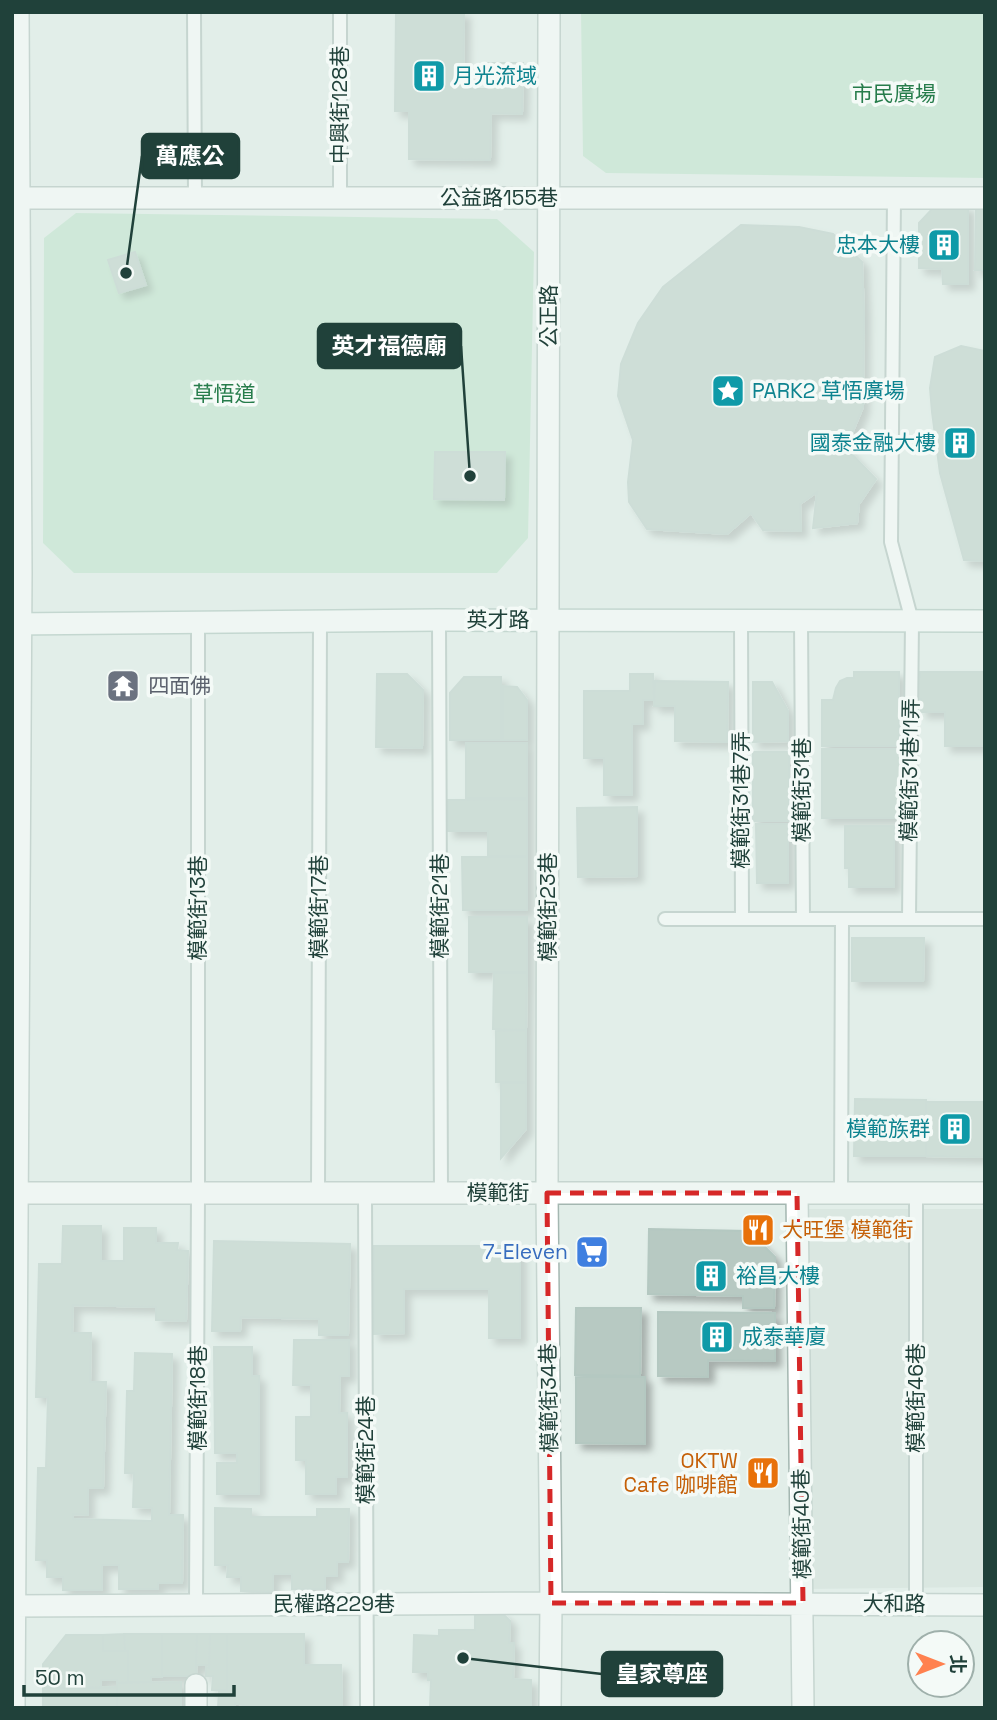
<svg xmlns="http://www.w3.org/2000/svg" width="997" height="1720" font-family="'Space Grotesk','Noto Sans TC',sans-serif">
	<defs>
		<filter id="shadow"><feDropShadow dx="6" dy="6" stdDeviation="3.5" flood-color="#0004"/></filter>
	</defs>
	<rect width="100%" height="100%" fill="#e2eee9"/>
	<path fill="#d0ded8" d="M806,1209h179v378l-179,2z"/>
	<path fill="#b9e1c6" d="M581,12h404v166l-379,-5 -23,-17z
		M76,213l421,6 37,33 -6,286 -31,35h-423l-31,-30 1,-305z"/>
	<path fill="#b7c9c2" stroke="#b4c8c1" stroke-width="2" filter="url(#shadow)" d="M396,12h68l-1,77h24l1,-26h35l-1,51 -31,-1 -1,47 -81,-1v-48h-14z
		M935,206h33v78h-25l-1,-15 -23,-1v-45z
		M976,207l9,1v62h-10z
		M741,225l58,2 34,7 29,28 2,52 -1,93 -17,41 30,31 -17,25 -2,19 -44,5 4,-36 -17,12 1,27 -38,-1 -12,-17 -24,21 -80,-5 -18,-27 -1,-20 5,-42 -15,-44 3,-32 17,-41 25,-36z
		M135,252l11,33 -27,8 -11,-33z
		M961,346l24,5v210l-21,-1 -24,-87 -8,-61 -2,-24 5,-31z
		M435,452h70l-1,48 -70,-1z
		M854,672h45v74h-77v-46h11l3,-12 4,-7 7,-3h7z
		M920,672h65v74h-40v-34h-24v-13h-5v-22h4z
		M377,674h30l16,16 -1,58 -46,-1z
		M630,674h23l1,26h-11v24h-11v71h-28v-37h-20v-67h46z
		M464,677h37v63h-51v-47z
		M655,681l73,1 -1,60 -52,-1v-35h-21z
		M753,682h19l16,29v30l-35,1z
		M503,686l14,1 10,13v40h-24z
		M466,743h61v55h-61z
		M822,749h80l-1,69h-79z
		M753,752h36v69h-36z
		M527,799v57h-39v-25h-40v-31z
		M637,807v69l-59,1 -1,-69z
		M756,824h32v59h-31z
		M845,826h49v61h-45v-19h-4z
		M462,857h65v53h-64z
		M469,917h58v55h-58z
		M852,938h72l-1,43h-71z
		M494,973h33l-1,57 -33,-1z
		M526,1030v52h-30v-51z
		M501,1083h25v46l-25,29z
		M855,1099l71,1v56h-72z
		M926,1102h59v55l-59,-1z
		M63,1226h38v35h23v-33h32v15h22l-1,7 11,1 -2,70 -30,-1v-13l-83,-2 -1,28h19l-1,49h16l-3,106h-15v27l-15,-1v5l79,2v-13l-19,-1 1,-34h-9l2,-82h7l1,-38 37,1 -3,161h14l-1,68h-24v6h-39v-24h-17v25h-39v-13h-16v-17h-11l2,-92h8l2,-71h-12l3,-133h23z
		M649,1229l100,2 26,26 -1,51h-31v-12l-95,-2z
		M214,1241l136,3 -2,91h-29v-16l-78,-2 -1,14h-28z
		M374,1246h146v92h-31v-49h-85v44l-30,1z
		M576,1308h65l-1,68 -65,-1z
		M658,1312l117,1v48l-67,-1v17l-50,-1z
		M294,1340h55v36h-9l-1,37h8v64h-11v17h-30v-34h-10v-43h15v-32h-18z
		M214,1347h38v29h7v118h-42v-31h20v-10h-22z
		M576,1377h69v67l-69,-1z
		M215,1508l36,1v8h66v-8h32l-1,53h-11v14h-12v13h-33v-15h-19v18l-32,-1v-14h-14l1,-12h-13z
		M475,1612l27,1 8,8 -1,22h5l-1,36 18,1v28h-101l1,-28h-3v-8h-15l1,-37 25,1v-6h36z
		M124,1634l1,17h-22v-16z
		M124,1634h38v43h-11v5h-23v-31h-3z
		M162,1634h35l-1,42h-34z
		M197,1634h13l-1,31h-13z
		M210,1634h17v56h-15l1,-14h-7v-9l3,1z
		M227,1634h77v31h37l1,43h-87l-20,-5v5h-17l1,-18h8z
		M66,1635h37v16h25v31l-11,1v-3h-16v8h-58v-24z
		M181,1682v26h-64v-25z
		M117,1687v21h-74v-20z"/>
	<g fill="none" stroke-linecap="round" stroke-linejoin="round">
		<defs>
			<path id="service" d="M194,12l1,187
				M340,12v185
				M894,197l-3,345 21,79 -3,298
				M439,620l2,573
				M741,620l1,299h243
				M801,621l2,298
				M665,919h77
				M318,1193l2,-572
				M365,1193l2,515
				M841,1193l1,-274
				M916,1603v-410
				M196,1604l2,-411v-570"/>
			<path id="minor" d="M549,12l-2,1181 4,410 -1,105
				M12,198h973
				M12,1193h973
				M797,1193l6,515
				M12,1606l539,-3 434,2
				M14,1708l7,-1135 -3,-561
				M196,1708v-23"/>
			<path id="secondary" d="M12,624l427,-4 546,1"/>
		</defs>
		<use href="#service" stroke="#a4b7b1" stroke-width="16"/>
		<use href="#minor" stroke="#a4b7b1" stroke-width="24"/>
		<use href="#secondary" stroke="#a0bbb2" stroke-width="24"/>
		<use href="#service" stroke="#fff" stroke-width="12"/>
		<use href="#minor" stroke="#fff" stroke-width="21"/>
		<use href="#secondary" stroke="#fff" stroke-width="21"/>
	</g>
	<path d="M0 0H997V1720H0ZM547,1193h250l6,410h-252z" fill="#e2eee9" fill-opacity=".55" fill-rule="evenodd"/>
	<path fill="none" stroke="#d62828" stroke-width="5" stroke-dasharray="14 9" stroke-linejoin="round" d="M547,1193h250l6,410h-252z"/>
	<defs>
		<symbol id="building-square" viewBox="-11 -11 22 22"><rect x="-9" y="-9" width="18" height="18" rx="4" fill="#0f9aa8" stroke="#f4faf7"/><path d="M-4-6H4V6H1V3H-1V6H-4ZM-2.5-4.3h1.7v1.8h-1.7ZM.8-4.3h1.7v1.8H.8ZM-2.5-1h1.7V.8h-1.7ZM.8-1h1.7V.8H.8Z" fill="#fff"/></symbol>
		<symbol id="sight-square" viewBox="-11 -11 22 22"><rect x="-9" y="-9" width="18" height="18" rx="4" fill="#0f9aa8" stroke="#f4faf7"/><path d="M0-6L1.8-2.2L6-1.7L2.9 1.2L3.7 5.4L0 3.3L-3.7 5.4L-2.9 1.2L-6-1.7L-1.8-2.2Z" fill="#fff"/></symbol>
		<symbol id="temple-square" viewBox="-11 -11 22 22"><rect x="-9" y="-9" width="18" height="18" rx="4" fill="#6b7280" stroke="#f4faf7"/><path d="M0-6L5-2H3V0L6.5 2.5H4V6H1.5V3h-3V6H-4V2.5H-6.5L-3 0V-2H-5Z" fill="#fff"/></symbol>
		<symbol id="restaurant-square" viewBox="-11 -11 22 22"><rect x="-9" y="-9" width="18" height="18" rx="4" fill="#e8710a" stroke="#f4faf7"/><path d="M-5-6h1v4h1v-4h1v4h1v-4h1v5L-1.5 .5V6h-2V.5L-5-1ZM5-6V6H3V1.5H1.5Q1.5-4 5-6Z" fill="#fff"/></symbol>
		<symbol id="supermarket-square" viewBox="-11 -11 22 22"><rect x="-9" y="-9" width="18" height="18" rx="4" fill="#3f7fe0" stroke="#f4faf7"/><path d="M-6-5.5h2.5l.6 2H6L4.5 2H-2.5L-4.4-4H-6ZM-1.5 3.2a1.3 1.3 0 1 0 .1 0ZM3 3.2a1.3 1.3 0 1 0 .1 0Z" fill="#fff"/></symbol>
	</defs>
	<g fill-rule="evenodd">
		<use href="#building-square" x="410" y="57" width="38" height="38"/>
		<use href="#building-square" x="925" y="226" width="38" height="38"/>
		<use href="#sight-square" x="709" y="372" width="38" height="38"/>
		<use href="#building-square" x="941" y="424" width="38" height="38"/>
		<use href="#temple-square" x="104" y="667" width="38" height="38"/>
		<use href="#building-square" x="936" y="1110" width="38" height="38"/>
		<use href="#restaurant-square" x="739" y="1211" width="38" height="38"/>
		<use href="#supermarket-square" x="573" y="1233" width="38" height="38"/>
		<use href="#building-square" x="692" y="1257" width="38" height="38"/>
		<use href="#building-square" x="698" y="1318" width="38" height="38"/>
		<use href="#restaurant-square" x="744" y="1454" width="38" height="38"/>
	</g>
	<g text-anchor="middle" stroke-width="7" stroke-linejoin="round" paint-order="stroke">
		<g font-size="21" fill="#0d838f" stroke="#f4faf7" text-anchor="start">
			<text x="453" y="83">月光流域</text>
			<text x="920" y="252" text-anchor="end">忠本大樓</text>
			<text x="752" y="398">PARK2 草悟廣場</text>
			<text x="936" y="450" text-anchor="end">國泰金融大樓</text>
			<text x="930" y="1136" text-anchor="end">模範族群</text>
			<text x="736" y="1283">裕昌大樓</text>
			<text x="742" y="1344">成泰華廈</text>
		</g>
		<g font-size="21" fill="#267c4b" stroke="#f4faf7">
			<text x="894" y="101">市民廣場</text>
			<text x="224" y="401">草悟道</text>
		</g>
		<g font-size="21" fill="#20413a" stroke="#f4faf7">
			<text transform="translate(340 105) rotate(-90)" y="7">中興街128巷</text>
			<text x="499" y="205">公益路155巷</text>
			<text transform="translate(549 316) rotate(-90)" y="7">公正路</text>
			<text x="498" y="627">英才路</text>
			<text transform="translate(910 770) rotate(-89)" y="7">模範街31巷11弄</text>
			<text transform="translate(802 790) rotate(-90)" y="7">模範街31巷</text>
			<text transform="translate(741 800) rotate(-90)" y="7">模範街31巷7弄</text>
			<text transform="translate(440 906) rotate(-90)" y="7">模範街21巷</text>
			<text transform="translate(319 907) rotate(-90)" y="7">模範街17巷</text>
			<text transform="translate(548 907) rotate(-90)" y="7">模範街23巷</text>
			<text transform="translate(198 908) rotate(-90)" y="7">模範街13巷</text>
			<text x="498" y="1200">模範街</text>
			<text transform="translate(198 1398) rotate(-90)" y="7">模範街18巷</text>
			<text transform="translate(549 1398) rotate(-91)" y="7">模範街34巷</text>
			<text transform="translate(916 1398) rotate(-90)" y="7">模範街46巷</text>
			<text transform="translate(366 1450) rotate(-90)" y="7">模範街24巷</text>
			<text transform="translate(802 1524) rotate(-91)" y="7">模範街40巷</text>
			<text x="334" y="1611">民權路229巷</text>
			<text x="894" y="1611">大和路</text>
		</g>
		<g font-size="21" fill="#5b616d" stroke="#f4faf7" text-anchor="start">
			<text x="148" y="693">四面佛</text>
		</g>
		<g font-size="21" fill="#c56008" stroke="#f4faf7" text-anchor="start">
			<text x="782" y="1237">大旺堡 模範街</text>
			<text x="738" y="1468" text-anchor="end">OKTW<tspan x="738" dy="24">Cafe 咖啡館</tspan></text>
		</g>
		<g font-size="21" fill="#366cbe" stroke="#f4faf7" text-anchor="end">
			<text x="568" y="1259">7-Eleven</text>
		</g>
	</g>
	<path fill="none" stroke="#20413a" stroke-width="2.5" d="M126 273L142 156M470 476L461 346M463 1658L602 1674"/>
	<g fill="#20413a" stroke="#f4faf7" stroke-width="2.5">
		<circle cx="126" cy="273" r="7"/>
		<circle cx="470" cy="476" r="7"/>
		<circle cx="463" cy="1658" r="7"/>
	</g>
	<g fill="#20413a" stroke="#20413a" stroke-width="2.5">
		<rect x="142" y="134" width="97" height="44" rx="7"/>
		<rect x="318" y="324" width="143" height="44" rx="7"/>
		<rect x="602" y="1652" width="120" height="44" rx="7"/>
	</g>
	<g font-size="23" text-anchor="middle" font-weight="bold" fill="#fff">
		<text x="190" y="164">萬應公</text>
		<text x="389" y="354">英才福德廟</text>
		<text x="662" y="1682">皇家尊座</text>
	</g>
	<rect width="997" height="1720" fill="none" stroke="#20413a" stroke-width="28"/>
	<g transform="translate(941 1664) rotate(90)"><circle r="33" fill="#f4faf7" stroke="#9fb0ab" stroke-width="2"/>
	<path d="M0-5L12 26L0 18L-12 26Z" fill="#ff814f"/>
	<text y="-10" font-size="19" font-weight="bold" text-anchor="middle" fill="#20413a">北</text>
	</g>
	<path d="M24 1685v10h210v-10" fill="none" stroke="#20413a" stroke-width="3.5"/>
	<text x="35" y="1685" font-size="21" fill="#20413a" stroke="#f4faf7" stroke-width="5" paint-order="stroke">50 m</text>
</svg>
